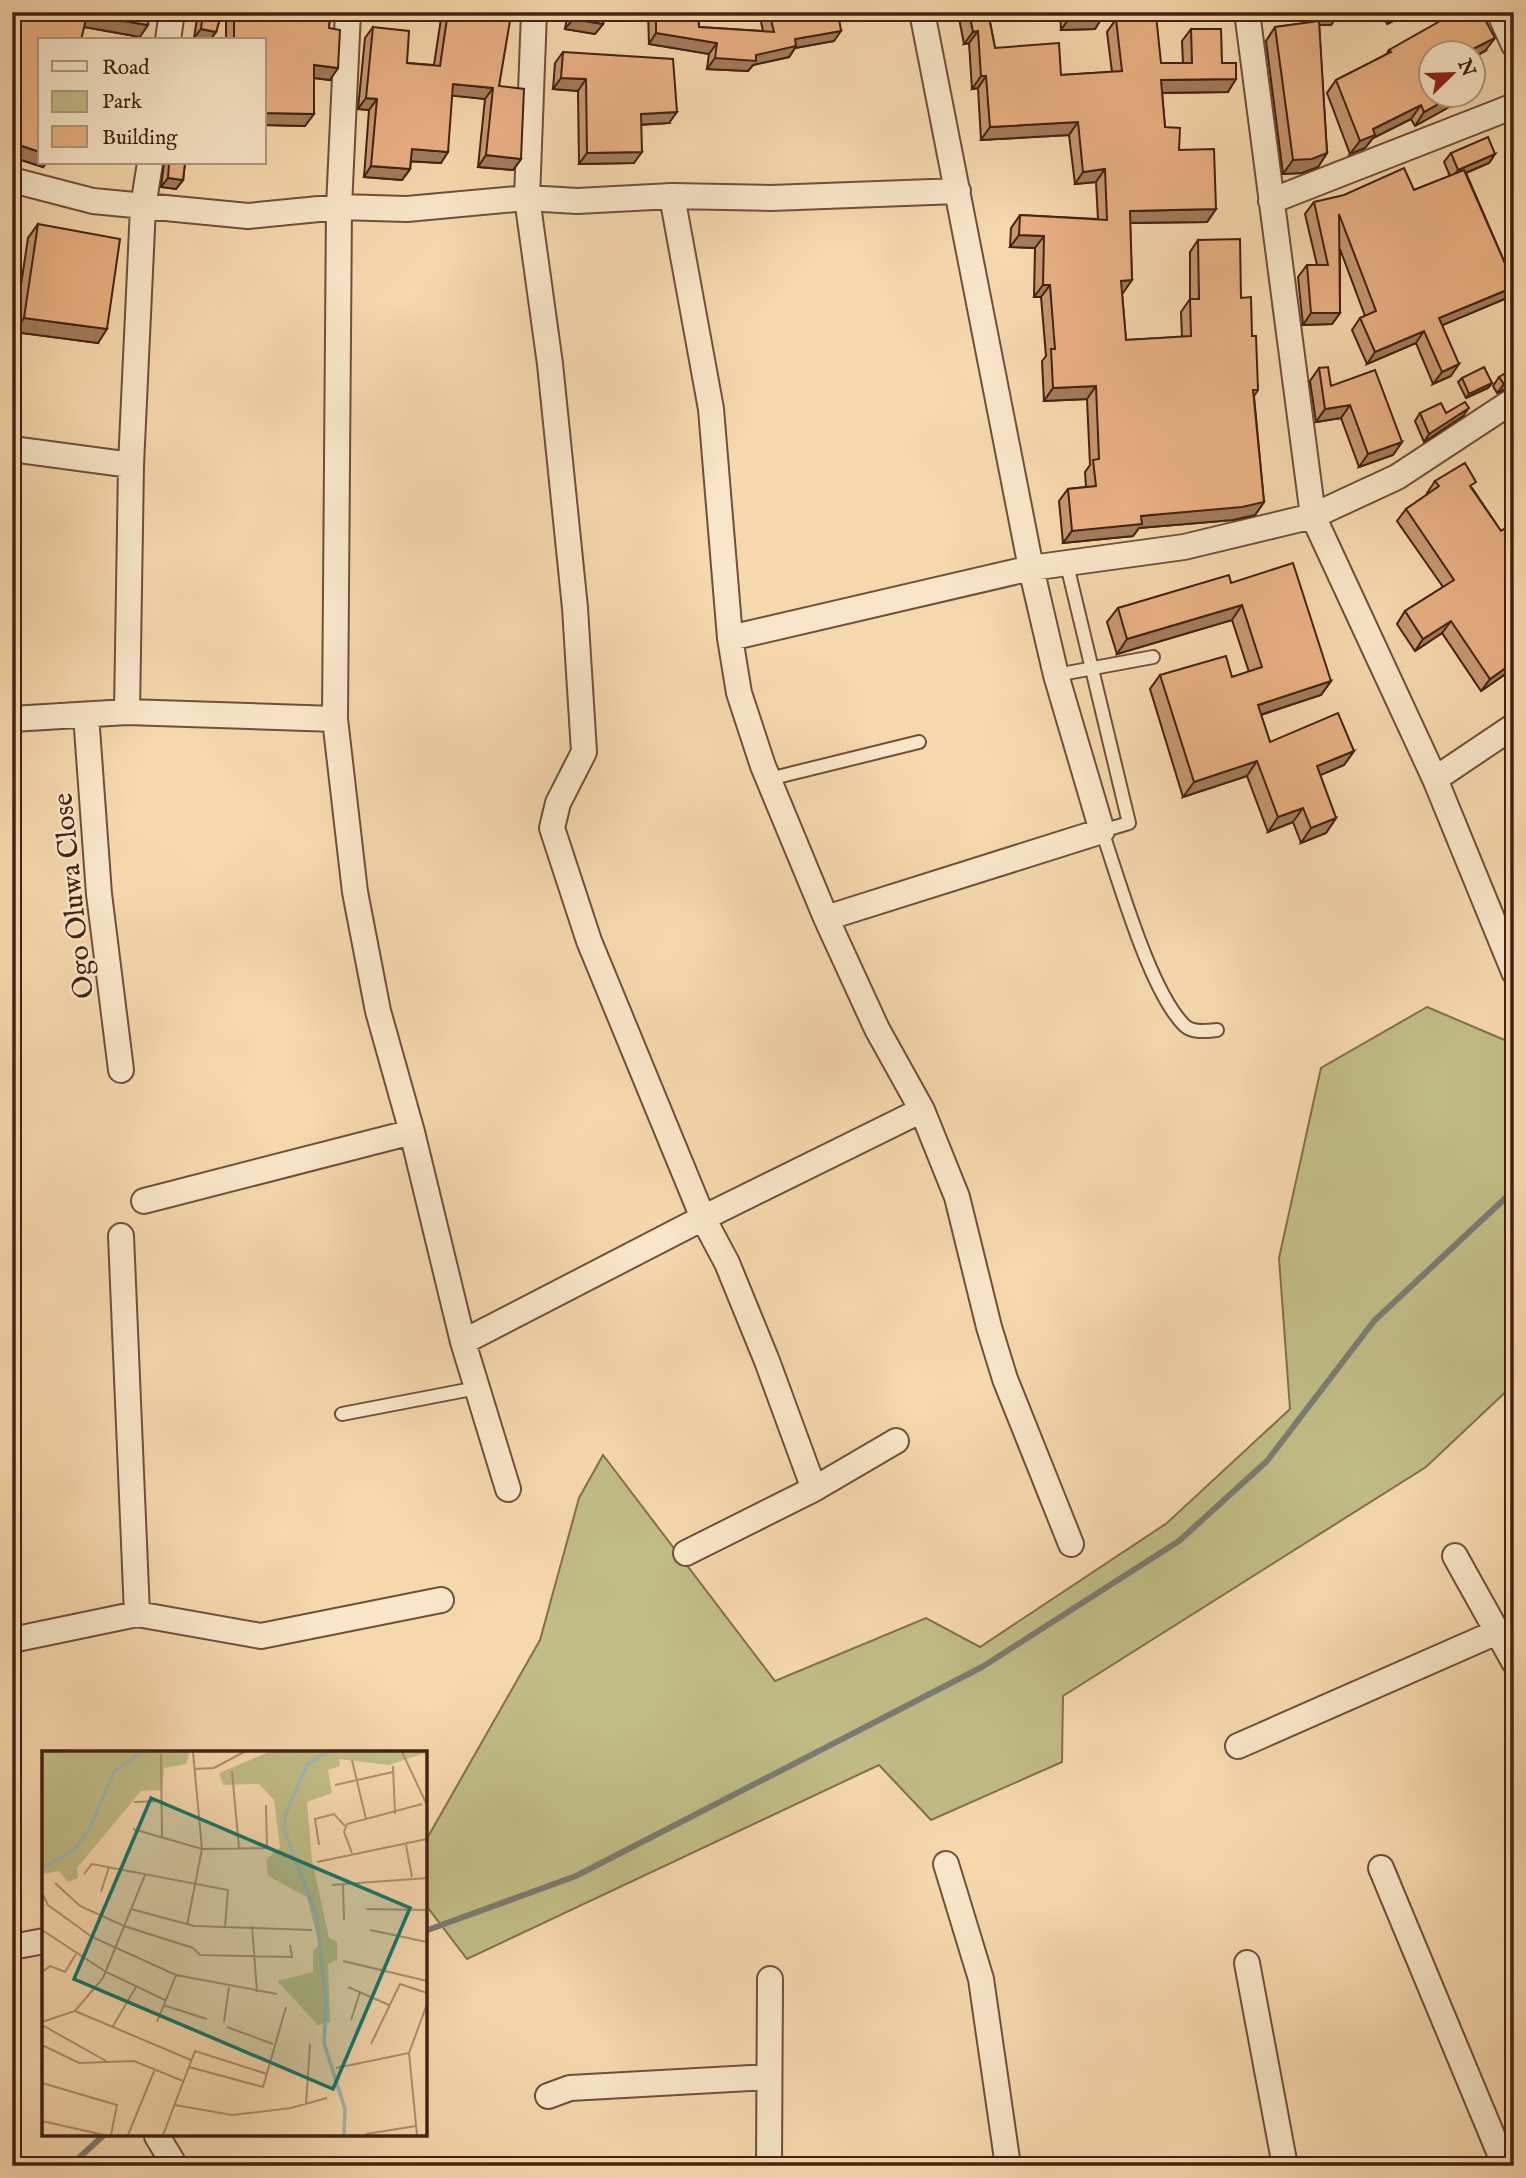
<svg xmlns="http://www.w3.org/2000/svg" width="1526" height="2178" font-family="'IM FELL English',serif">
	<rect width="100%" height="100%" fill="#f6d8ad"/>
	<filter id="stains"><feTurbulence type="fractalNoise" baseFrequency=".00286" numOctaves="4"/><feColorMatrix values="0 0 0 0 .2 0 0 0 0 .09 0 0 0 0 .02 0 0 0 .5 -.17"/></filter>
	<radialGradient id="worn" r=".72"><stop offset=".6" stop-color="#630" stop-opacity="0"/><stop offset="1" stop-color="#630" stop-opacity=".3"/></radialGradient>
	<path fill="#c1bd86" stroke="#82704c" stroke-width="2" d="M1427,1007l87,37v340l-88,83 -363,229 -1,66 -131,58 -52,-55 -412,194 -42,-55v-62l115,-202 39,-142 24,-43 172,226 151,-63 54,29 187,-124 123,-114 -11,-151 42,-190z"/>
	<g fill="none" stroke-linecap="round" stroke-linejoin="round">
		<path stroke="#7a7c72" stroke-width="6" d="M425,1931l151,-55 406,-209 197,-126 88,-80 107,-140 140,-131
			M70,2166l35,-32"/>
		<defs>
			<path id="service" d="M1067,565l62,258 -27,8c17,49 48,161 83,195 8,7 22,5 32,4
				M1056,675l97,-18
				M769,779l150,-37
				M342,1414l135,-26"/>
			<path id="minor" d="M348,12l-9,195 -4,512 20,173 23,119 34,121 51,210 45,147
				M534,12l-7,186 23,166 25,244 9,144 -26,51 -6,25 37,113 114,277 24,45 40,98 47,128 82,-48
				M1247,12l66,504 122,263 79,193
				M1499,12l15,33
				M168,40l4,-28
				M12,180l81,21 155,15 91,-9 68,2 120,-11 50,3 95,-5 99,2 187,-7
				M672,196l39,213 19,229 9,55 24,73 63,152 51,111 45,81 35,87 32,130 16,52 66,165
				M1271,201l243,-95
				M12,449l119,16
				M730,638l301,-70 153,-21 129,-31 84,-39 117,-77
				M127,712l4,-247 12,-258 7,-44
				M86,715l13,179 22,176
				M12,719l115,-7 208,7
				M1435,779l79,-53
				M826,918l276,-87 -46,-156 -25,-107 -109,-556
				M144,1201l268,-69
				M121,1236l16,378
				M463,1342l240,-124 219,-108
				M686,1553l128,-64
				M1455,1556l59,106
				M12,1640l125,-26 124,22 180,-36
				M1238,1746l259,-114
				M946,1864l35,115 27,187
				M1381,1868l124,298
				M12,1947l32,-6
				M1247,1963l38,203
				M548,2096l22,-8 199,-11
				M157,2136l18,30
				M769,2166l1,-187"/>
		</defs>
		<use href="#service" stroke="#70503a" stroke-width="16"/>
		<use href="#minor" stroke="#70503a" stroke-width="28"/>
		<use href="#service" stroke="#f9e6ca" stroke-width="12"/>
		<use href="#minor" stroke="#f9e6ca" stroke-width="24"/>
	</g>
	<path fill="#c89871" stroke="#432213" stroke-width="2" d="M12,12l128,25 -56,-10 -44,136h6l-3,4 -31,-10z
		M198,12h24l-6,20 -6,8 -16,-2z
		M226,12h104l-1,16 1,52 -16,-2 -9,48 -41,-1v-85h-38z
		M442,12h62l-5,74 22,73 -8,11 -35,-3 7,-68 -33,-4 -11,68 -30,-2 -1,8 -8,11 -38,-3 5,-67 -11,-1 7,-71 8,-11 34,36 27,2z
		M568,12h37l-2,12 -8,10 -30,-5z
		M642,12h56l1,15 64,4 -4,-19h79l-4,29 -39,7 -6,9 -36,8 -5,6 -41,-2 2,-15 -60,-10 -1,-31z
		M963,12h25l7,36 66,27 51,-3 -5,-40 9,-13 45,44h22l-1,-22 9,-12 31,34 6,29 -66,1 3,34 51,82 -9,13 -77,1 2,57 -10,13 4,47 56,-3 -1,-25 9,-13v-47l8,-12 43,58 11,38 6,54 -4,6 10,106 -9,13 -22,5 -94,8 -6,8 -70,7 -4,-42 9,-12 18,-2 -1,-15 5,-7 -3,-66 -43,2 -2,-40 4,-5 -5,-59h-7l1,-49 -25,-1 1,-19 9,-13 78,4 -2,-37 -21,2 -6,-49 -88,5 -3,-52 -6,1 -3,-46 -5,1 -5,-26z
		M1060,12h42l-7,17 -34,1z
		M1314,12h23v4l-6,9h-12l8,128 -9,14 -16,6 -19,1 -17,-133 9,-14 39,-5z
		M1382,12h30l-25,12z
		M1389,50l96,1 -11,6v-5h-42v42h26l-9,13 -34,19 -4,-7 -38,19 -8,10 -15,6 -23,-61 9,-13 50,-25z
		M563,52l106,71 -28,2 -7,38 -55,1 -1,-73 -25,-2 2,-26z
		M1451,153l44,1 -6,9 -23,10 41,95 7,-3v49l-7,-16 -65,27 9,51 -18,8 -17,-41 -49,21 -15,-34 8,-12 5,-2 -25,-67v64l-8,11 -29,1 -5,-48 9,-12h10l-12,-51 9,-12 100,-12 36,-14 -6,-14z
		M164,163h21l-2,17 -7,9 -15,-2z
		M38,224l60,119 -84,-11 14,-94z
		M1319,368l12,18 71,56 -9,13 -34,12 -18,-49 -25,4 -6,-41z
		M1499,377l13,8 -15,8 -4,-7z
		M1462,378l30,5 -4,5 -22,10 -8,-16z
		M1420,413h26l17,3 -39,26 -9,-21z
		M1435,481l37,7 29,43 13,-8v145l-33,23 -39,-58 -27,18 -18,-27 8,-13 38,-24 -46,-66 9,-12 22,-15 -1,-1z
		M1231,583l100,98 -10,14 -60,20 9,27 84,9 -10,14 -24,10 16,43 -10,15 -25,10 -8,-21 -25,10 -21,-56 -64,21 -33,-108 10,-14 72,2 17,-5 -17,-52 -115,34 -10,-32 11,-14z"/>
	<path fill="#a37c5c" stroke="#432213" stroke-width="2" d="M1396,12h16l-25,12z
		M87,15l61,10 -8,12 -61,-11z
		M1321,16h16l-6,9h-17z
		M1102,18l-7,11 -34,1 7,-10z
		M573,19l30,5 -8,10 -30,-5z
		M201,29l15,3 -6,8 -16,-2z
		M841,31l-7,10 -39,7 -6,9 -36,8 -5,6 -41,-2 8,-11 80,-19z
		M978,31l-9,12 -5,1 9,-12z
		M656,33l61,10 -8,11 -60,-10z
		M1495,38l-10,13 -11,6v-5h-7z
		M314,65l24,3 -8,12 -24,-3z
		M981,76h5l-8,12 -6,1z
		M561,78l25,1 -8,12 -25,-2z
		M1236,79l-8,13 -75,1 8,-13z
		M453,84l40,4 -8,11 -40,-4z
		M1456,94h2l-9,13 -34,19 9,-14z
		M366,98l11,1 -8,11 -11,-1z
		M1421,105l-10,14 -38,19 -8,10 -15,6 10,-13 13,-12z
		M677,112l-8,11 -36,2 8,-11z
		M264,113l50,1 -9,12 -41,-1z
		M1078,122l-9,13 -88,5 9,-13z
		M12,125l9,2 -8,12h-1z
		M16,144l24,8v11h6l-3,4 -31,-10v-7z
		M412,149l36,3 -7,11 -37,-2z
		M642,152l-8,11 -55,1 8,-11z
		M1327,153l-9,14 -16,6 -19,1 10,-14z
		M1495,154l-6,9 -38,16 7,-9z
		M486,155l35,4 -8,11 -35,-3z
		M371,166l39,3 -8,11 -38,-3z
		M1105,169l-9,13 -21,2 8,-12z
		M168,178l15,2 -7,9 -15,-2z
		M1216,209l-9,13 -86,1 9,-12z
		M1019,235l25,1 -9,12 -25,-1z
		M1132,280l-9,13h-10l8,-12z
		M1043,285h7l-9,12h-7z
		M1514,287l-7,11 -76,32 8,-12z
		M1311,313h29l-8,11 -29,1z
		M24,318l83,11 -9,14 -84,-11z
		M1424,331l-8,12 -49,21 8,-12z
		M1459,364l-8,12 -18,8 9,-12z
		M1514,379v6l-17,8 7,-9z
		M1492,383l-4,5 -22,10 3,-4z
		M1096,386l-9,13 -43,2 9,-13z
		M1350,405l-9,13 -25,4 9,-13z
		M1469,408l-6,8 -39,26 5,-8z
		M1402,442l-9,13 -34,12 9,-13z
		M1264,502l-9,13 -22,5 -94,8 -6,8 -70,7 9,-12 69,-15z
		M1242,605l-10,15 -115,34 10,-15z
		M1451,621l-9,12 -27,18 8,-12z
		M1514,662v6l-33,23 9,-12z
		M1331,681l-10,14 -74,24 11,-14z
		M1354,751l-10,14 -37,16 10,-15z
		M1257,761l-10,15 -64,21 11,-15z
		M1303,808l-10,14 -25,10 10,-15z
		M1336,818l-10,15 -25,10 10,-15z"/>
	<path fill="#e9b183" stroke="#432213" stroke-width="2" d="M12,12h138l-2,13 -61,-10 -6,25h-41v112l-24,-8 5,-17 -9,-2z
		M203,12h19l-6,20 -15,-3z
		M234,12h96l-1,16 11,2 -2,38 -24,-3v49l-50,-1v-73h-30z
		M448,12h56l-1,8 7,1 -11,65 25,3 -3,70 -35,-4 7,-67 -40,-4 -5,68 -36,-3 -2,20 -39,-3 6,-67 -11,-1 7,-71 36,4 -2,32 33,3z
		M574,12h31l-2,12 -30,-5z
		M656,12h42l1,15 75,5 -5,-20h69l3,19 -46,8 1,7 -40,9v6l-41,-3 2,-15 -61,-10z
		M969,12h19l7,36 64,-5 2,32 61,-4 -6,-52 40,-4 5,48h31l-1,-34h30l1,34h14v16l-75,1 4,47 15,1 -1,22 35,-1 2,60 -86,2 2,69 -11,1 5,59 65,-4 -1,-37h9l-1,-59 42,-1 1,59 10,-1 1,39h4l2,54h-5l11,112 -22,5 -101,9 1,8 -70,7 -4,-42 28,-3 -3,-26 6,-1 -3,-73 -43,2 -2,-39h4l-5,-64h-7l1,-49 -25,-1 1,-20 87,5 -2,-51 -22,3 -5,-50 -88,5 -4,-51h-5l-3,-45 -5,1z
		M1067,12h35v6l-34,2z
		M1320,12h17v4h-16z
		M1456,12h25l14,26 -28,14h-35v42h24l-32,18 -3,-7 -48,24 2,6 -15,6 -24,-61 55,-28 -2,-2z
		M1319,21l8,132 -15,6 -19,1 -18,-133z
		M563,52l110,7 4,53 -36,2 1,38 -55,1 -1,-74 -25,-1z
		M1488,137l7,17 -37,16 -7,-17z
		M169,163h16l-2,17 -15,-2z
		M1404,168l10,22 50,-20 43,98 7,-3v22l-75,31 20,46 -17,8 -18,-41 -49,21 -15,-34 16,-7 -37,-97 1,99h-29l-4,-48h21l-14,-63 30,-7z
		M38,224l82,15 -13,90 -83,-11z
		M1328,367l3,19 44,-16 27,72 -34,12 -18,-49 -25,4 -6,-41z
		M1484,367l8,16 -23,11 -7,-16z
		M1514,368v11l-10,5 -5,-7z
		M1465,402l4,6 -40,26 -9,-21 21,-10 5,10z
		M1465,463l11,19 -6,4 31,45 13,-8v139l-24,17 -39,-58 -28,18 -18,-28 49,-31 -48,-71 33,-23 -4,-5z
		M1293,563l38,118 -73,24 12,37 68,-29 16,38 -37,15 19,52 -25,10 -8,-20 -25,9 -21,-56 -63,21 -34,-107 66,-19 6,21 30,-10 -20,-62 -115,34 -9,-31 111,-33 2,8z"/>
	<g text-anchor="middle" stroke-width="5" stroke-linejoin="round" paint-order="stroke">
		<g font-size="28" fill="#432213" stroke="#f9e6ca">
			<text transform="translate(72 896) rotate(-96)" y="10">Ogo Oluwa Close</text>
		</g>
	</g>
	<g transform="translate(42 1751)">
		<rect width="385" height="385" fill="#f6d8ad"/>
		<path d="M0,1h148l-4,12 -22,4 -2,22 -21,1 -64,77 1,10 -10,4 -9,-11 -17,3zM227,1h158v6l-2,-5 -36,12 -50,-6 1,7 -12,4 4,23 -25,9 5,58 17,78 8,4v18l-9,4 2,58 -12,3 -41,-44 36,-9v-21l6,-6 -12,-48 -39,-21 -2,-16 14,-13 -6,-47 -15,-16 -36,1 -4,-12z" fill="#c1bd86"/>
		<path fill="none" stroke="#9fb8b2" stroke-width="3.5" d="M284,1l-19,13 -22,50 -1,14 33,88 9,88 -2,38 21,66 -1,26M0,118l32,-19 16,-22 24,-56 27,-20"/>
		<path fill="none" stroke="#ae8f6f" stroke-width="2" d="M360,1l25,53M119,3l1,84M310,9l14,59M351,15l2,48M152,18l20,-1 30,-16M190,20l7,77M293,34l58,-13M92,51l29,-1M91,78l69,20 65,-1 -1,-43M277,94l-4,-26 19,-5 11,12M364,94l6,32M310,102l-8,-21 3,-8 75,-20M275,111l110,-23M42,123l8,-10 136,26 -3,37M13,132l25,23 44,20 69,22 7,7 92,2 -2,-12M301,133l1,36M290,134l95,-7M59,141l8,-25M0,142l6,12 44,32 84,38 101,19M89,158l63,17 118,4M324,158l61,1M145,174l15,-76 -9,-97M210,175l5,66M0,179l64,42 59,28M328,179l57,12M301,210l84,20M0,221l8,-6 15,6 11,-18M306,236l41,18M121,254l44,14M33,260l116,49M309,269l9,-28M0,271l33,-11 28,-33 42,-103M115,271l19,-47M182,271l5,-35M0,274l64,36M71,275l23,-39M185,276l46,17M329,293l29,-60 27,9M0,294l37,18 55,-2 49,20M147,316l74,20 23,-80M294,317l73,-15M0,332l75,22 -6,30M264,353l4,-60M133,354l57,10 59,-7 36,-10M0,370l62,14M324,383l50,-8M86,384l27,-66M121,384l32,-84 72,23M375,384l-8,-82 18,-49"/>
		<path fill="#0f766e" fill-opacity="0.15" stroke="#0f766e" stroke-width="3.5" d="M109,47l259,110 -77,181 -259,-110z"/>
		<rect width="385" height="385" fill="none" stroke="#432213" stroke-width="3.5"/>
	</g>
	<rect width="1526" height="2178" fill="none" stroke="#f6d8ad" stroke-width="42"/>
	<rect x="14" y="14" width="1498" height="2150" fill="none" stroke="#432213" stroke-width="3.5"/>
	<rect x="21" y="21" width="1484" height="2136" fill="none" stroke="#432213" stroke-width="2"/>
	<rect x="38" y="38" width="228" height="126" fill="#f9e6ca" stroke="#b09881" stroke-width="2"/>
	<rect x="52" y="61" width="35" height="10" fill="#f9e6ca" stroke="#b09881" stroke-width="2"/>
	<text x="102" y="74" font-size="21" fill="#432213">Road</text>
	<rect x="52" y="91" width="35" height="21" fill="#c1bd86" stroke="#b09881" stroke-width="2"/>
	<text x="102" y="108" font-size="21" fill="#432213">Park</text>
	<rect x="52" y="126" width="35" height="21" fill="#e9b183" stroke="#b09881" stroke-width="2"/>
	<text x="102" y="144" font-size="21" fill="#432213">Building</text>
	<g transform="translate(1452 74) rotate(67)"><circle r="33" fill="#f9e6ca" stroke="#b09881" stroke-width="2"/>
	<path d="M0-5L12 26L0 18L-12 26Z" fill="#8f2418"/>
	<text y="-10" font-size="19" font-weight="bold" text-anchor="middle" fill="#432213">N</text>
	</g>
	<rect width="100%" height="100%" filter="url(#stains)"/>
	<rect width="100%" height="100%" fill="url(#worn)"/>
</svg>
